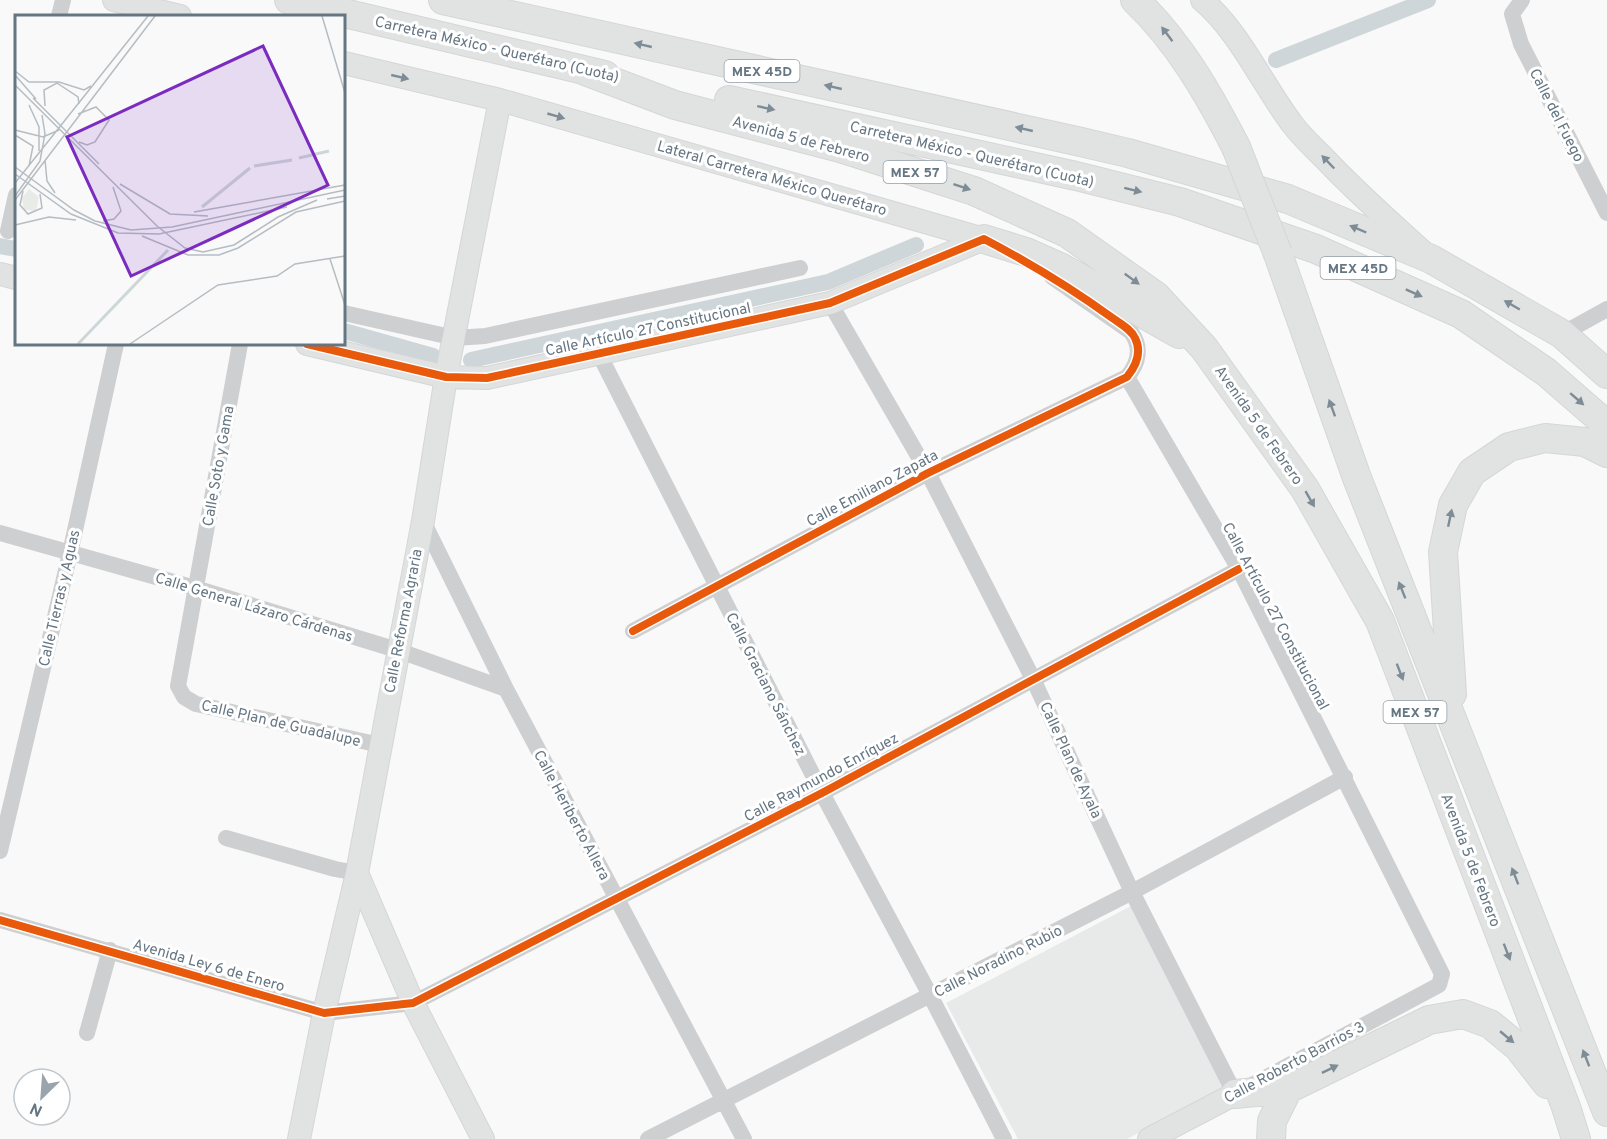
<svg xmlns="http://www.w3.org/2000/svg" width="1607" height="1139" font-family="Overpass,sans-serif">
	<rect width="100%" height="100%" fill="#f9f9f9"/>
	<path fill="#e8e9e9" d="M1131,906l96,181 -100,52h-109l-72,-136z"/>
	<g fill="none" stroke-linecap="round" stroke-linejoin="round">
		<path stroke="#ced6d9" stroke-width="16" d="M1276,60l152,-60
			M0,246l16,3
			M344,331l89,25
			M471,360l357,-78 88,-37"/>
		<defs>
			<path id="secondary" d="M114,0l66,16
				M1202,0c38,32 61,86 91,125 9,12 21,23 32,34 30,32 63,61 96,91
				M344,63l156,37 484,139
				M0,274l16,4
				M307,344l139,33 41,1 343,-75 154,-64
				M357,873l56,130 70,136
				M299,1139l25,-126 33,-140 66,-352 23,-144 54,-277
				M1149,1139l86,-45"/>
			<path id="highway" d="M289,0l316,75
				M443,0l638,142 47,11 160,46 143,60 131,75 45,40
				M1135,0c44,42 73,93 101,147
				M585,71l90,34 165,43 134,43 93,42 89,63 48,52 101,141 75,132 186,486 10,32
				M729,100l347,76 104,26 136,47 145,65 85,58 61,53
				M984,239l42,13 36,16 117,66
				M1278,254l79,224 250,634
				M1452,694l-9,-142 10,-47 19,-33 37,-25 36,-9 40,4 22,11
				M1235,1094l53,-5
				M1271,1139l1,-18 16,-32 141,-69 34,-6 27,10 28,23 29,37"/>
		</defs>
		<use href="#secondary" stroke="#d5d6d7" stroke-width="24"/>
		<use href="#highway" stroke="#d5d6d6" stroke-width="30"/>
		<path stroke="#cecfd0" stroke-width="16" d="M1522,0l-10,14 9,30 86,169
			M59,16l4,-16
			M8,231l8,-36
			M830,303l98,170 105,206 99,213 103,202 204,-109 3,-11 -203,-405 -112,-192
			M344,313l111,25 30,-2 315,-68
			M1562,334l45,-25
			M240,344l-62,342 6,11 12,7 184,41
			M599,354l223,439 108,202 74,144
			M423,521l83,168 238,450
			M0,533l195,55 202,62 109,39
			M633,631l295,-158 199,-96c12,-14 15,-30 4,-45l-79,-55
			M226,838l109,31 22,4
			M0,851l70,-298 46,-209
			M0,920l324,93 89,-10 409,-210 417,-224
			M87,1033l23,-83
			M648,1139l484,-247 213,-115"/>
		<use href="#secondary" stroke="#e1e2e2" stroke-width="22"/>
		<use href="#highway" stroke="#e1e2e2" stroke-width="28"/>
		<defs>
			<path id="highway-bridge" d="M1236,147l42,107"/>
		</defs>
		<use href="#highway-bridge" stroke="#d5d6d6" stroke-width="30" stroke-linecap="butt"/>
		<use href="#highway-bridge" stroke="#e1e2e2" stroke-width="28"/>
		<defs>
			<path id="cycleway" d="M307,344l139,33 41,1 343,-75 154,-64c44,23 87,49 127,78 8,6 20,12 24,21 7,14 1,28 -8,39l-199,96 -295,158
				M0,920l324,93 89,-10 409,-210 417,-224"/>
		</defs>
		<use href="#cycleway" stroke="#fff" stroke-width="11"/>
		<use href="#cycleway" stroke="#e8590c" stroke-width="8"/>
	</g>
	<defs><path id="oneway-solid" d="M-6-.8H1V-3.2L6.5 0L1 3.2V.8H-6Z" transform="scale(1.5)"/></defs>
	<g fill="#7e8c96">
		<use href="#oneway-solid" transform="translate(1167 34) rotate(-127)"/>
		<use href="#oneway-solid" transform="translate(643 45) rotate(-167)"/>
		<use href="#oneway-solid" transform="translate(400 77) rotate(13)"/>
		<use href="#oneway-solid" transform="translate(833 87) rotate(-167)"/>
		<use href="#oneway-solid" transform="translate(766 108) rotate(12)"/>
		<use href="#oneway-solid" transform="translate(556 116) rotate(16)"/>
		<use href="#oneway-solid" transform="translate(1024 129) rotate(-167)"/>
		<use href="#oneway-solid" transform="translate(1328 162) rotate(-134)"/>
		<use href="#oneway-solid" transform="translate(962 187) rotate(18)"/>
		<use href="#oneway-solid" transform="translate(1133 190) rotate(14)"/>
		<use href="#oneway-solid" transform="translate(1358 229) rotate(-157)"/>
		<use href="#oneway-solid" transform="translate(1132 279) rotate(36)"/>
		<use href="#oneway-solid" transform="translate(1414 293) rotate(24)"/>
		<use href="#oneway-solid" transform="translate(1512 305) rotate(-150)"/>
		<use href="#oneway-solid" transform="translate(1577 399) rotate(41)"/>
		<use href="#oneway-solid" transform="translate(1332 408) rotate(-110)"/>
		<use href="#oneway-solid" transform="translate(1310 499) rotate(60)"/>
		<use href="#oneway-solid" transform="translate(1450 518) rotate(-78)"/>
		<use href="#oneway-solid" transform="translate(1402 590) rotate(-112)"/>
		<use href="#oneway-solid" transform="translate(1400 672) rotate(69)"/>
		<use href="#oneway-solid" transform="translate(1515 876) rotate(-111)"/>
		<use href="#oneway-solid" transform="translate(1507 952) rotate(69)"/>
		<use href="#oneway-solid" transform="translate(1507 1037) rotate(40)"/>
		<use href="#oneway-solid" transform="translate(1586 1058) rotate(-111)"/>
		<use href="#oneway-solid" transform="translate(1330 1069) rotate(-26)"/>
	</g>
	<g text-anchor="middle" stroke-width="6" stroke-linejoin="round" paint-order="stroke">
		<g fill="#fff" stroke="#939fa8" stroke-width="1.5">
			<rect x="724.5" y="60" width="75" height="22" rx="4.5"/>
			<rect x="883.5" y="161" width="63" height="22" rx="4.5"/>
			<rect x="1320.5" y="257" width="75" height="22" rx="4.5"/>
			<rect x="1383.5" y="701" width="63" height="22" rx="4.5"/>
		</g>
		<g font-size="14" font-weight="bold" fill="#657683">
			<text x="762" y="76">MEX 45D</text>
			<text x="915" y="177">MEX 57</text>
			<text x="1358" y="273">MEX 45D</text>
			<text x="1415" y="717">MEX 57</text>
		</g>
		<g font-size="15" fill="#657683" stroke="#fff">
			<text transform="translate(497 49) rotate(13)" y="5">Carretera México - Querétaro (Cuota)</text>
			<text transform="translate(1557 115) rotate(63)" y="5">Calle del Fuego</text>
			<text transform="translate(801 139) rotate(15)" y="5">Avenida 5 de Febrero</text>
			<text transform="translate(972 154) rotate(13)" y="5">Carretera México - Querétaro (Cuota)</text>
			<text transform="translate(772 178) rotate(16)" y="5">Lateral Carretera México Querétaro</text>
			<text transform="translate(648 329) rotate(-12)" y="5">Calle Artículo 27 Constitucional</text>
			<text transform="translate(1259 425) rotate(55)" y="5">Avenida 5 de Febrero</text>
			<text transform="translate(218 466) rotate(-80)" y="5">Calle Soto y Gama</text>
			<text transform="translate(872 488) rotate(-28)" y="5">Calle Emiliano Zapata</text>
			<text transform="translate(59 598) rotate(-77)" y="5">Calle Tierras y Aguas</text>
			<text transform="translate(254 607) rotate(17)" y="5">Calle General Lázaro Cárdenas</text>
			<text transform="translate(1276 616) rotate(62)" y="5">Calle Artículo 27 Constitucional</text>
			<text transform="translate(403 621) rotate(-79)" y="5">Calle Reforma Agraria</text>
			<text transform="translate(766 684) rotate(63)" y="5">Calle Graciano Sánchez</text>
			<text transform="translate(281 723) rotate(13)" y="5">Calle Plan de Guadalupe</text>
			<text transform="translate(1071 760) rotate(65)" y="5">Calle Plan de Ayala</text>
			<text transform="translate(821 777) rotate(-28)" y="5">Calle Raymundo Enríquez</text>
			<text transform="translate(572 815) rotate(62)" y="5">Calle Heriberto Allera</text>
			<text transform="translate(1471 860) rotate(69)" y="5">Avenida 5 de Febrero</text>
			<text transform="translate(998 961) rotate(-27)" y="5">Calle Noradino Rubio</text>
			<text transform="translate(209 965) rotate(16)" y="5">Avenida Ley 6 de Enero</text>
			<text transform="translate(1294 1062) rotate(-28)" y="5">Calle Roberto Barrios 3</text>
		</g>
	</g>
	<g transform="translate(15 15)">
		<rect width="330" height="330" fill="#f9f9f9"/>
		<path d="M14,174l10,8 -3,14 -12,-1 -2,-12z" fill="#e8ebe6"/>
		<path fill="none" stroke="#ced6d9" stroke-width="3" d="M284,143l30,-7M239,151l38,-6M187,192l48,-39M63,329l90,-94"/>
		<path fill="none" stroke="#b5bdc3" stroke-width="1.5" d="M307,1l23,77M0,56l14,11h30l25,8 7,-4M0,60l21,24M0,70l142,141 28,22 18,4 31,-7 44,-28 39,-17M18,83l66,66M14,90l10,22v24M30,91l-1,-16 13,-7 21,14 1,7M63,99l18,-7 13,13 -14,22 -8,3 -8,-3M0,115l28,7 16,-7M0,120l18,11 -4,20M30,145l2,21 8,12M0,152l59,43 21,11 36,9 41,-3 173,-37M0,159l56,40 47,19 41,1 128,-27M0,168l133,-167M105,169l50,30 38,2M8,176l-3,14 8,9 14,-6 -2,-14M0,181l25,-35 5,-27 -3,-19M312,184l18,-3M0,185l140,-184M179,197l151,-27M88,206l11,-2 7,-8 -8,-24M0,210l34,-8 27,3M127,221l46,19h31l19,-7 58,-36 49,-11M315,244l15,46M115,329l88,-59 59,-9 18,-12 50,-8"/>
		<path fill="#7b2cbf" fill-opacity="0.15" stroke="#7b2cbf" stroke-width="3" d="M248,31l65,139 -197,91 -64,-139z"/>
		<rect width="330" height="330" fill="none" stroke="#657683" stroke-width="3"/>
	</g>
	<g transform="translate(42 1097) rotate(205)"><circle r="28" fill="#ffffff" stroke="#c1c8cd" stroke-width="1.5"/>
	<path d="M0-4.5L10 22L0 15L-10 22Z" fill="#99a4ac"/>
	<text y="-9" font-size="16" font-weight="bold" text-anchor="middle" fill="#657683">N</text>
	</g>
</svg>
